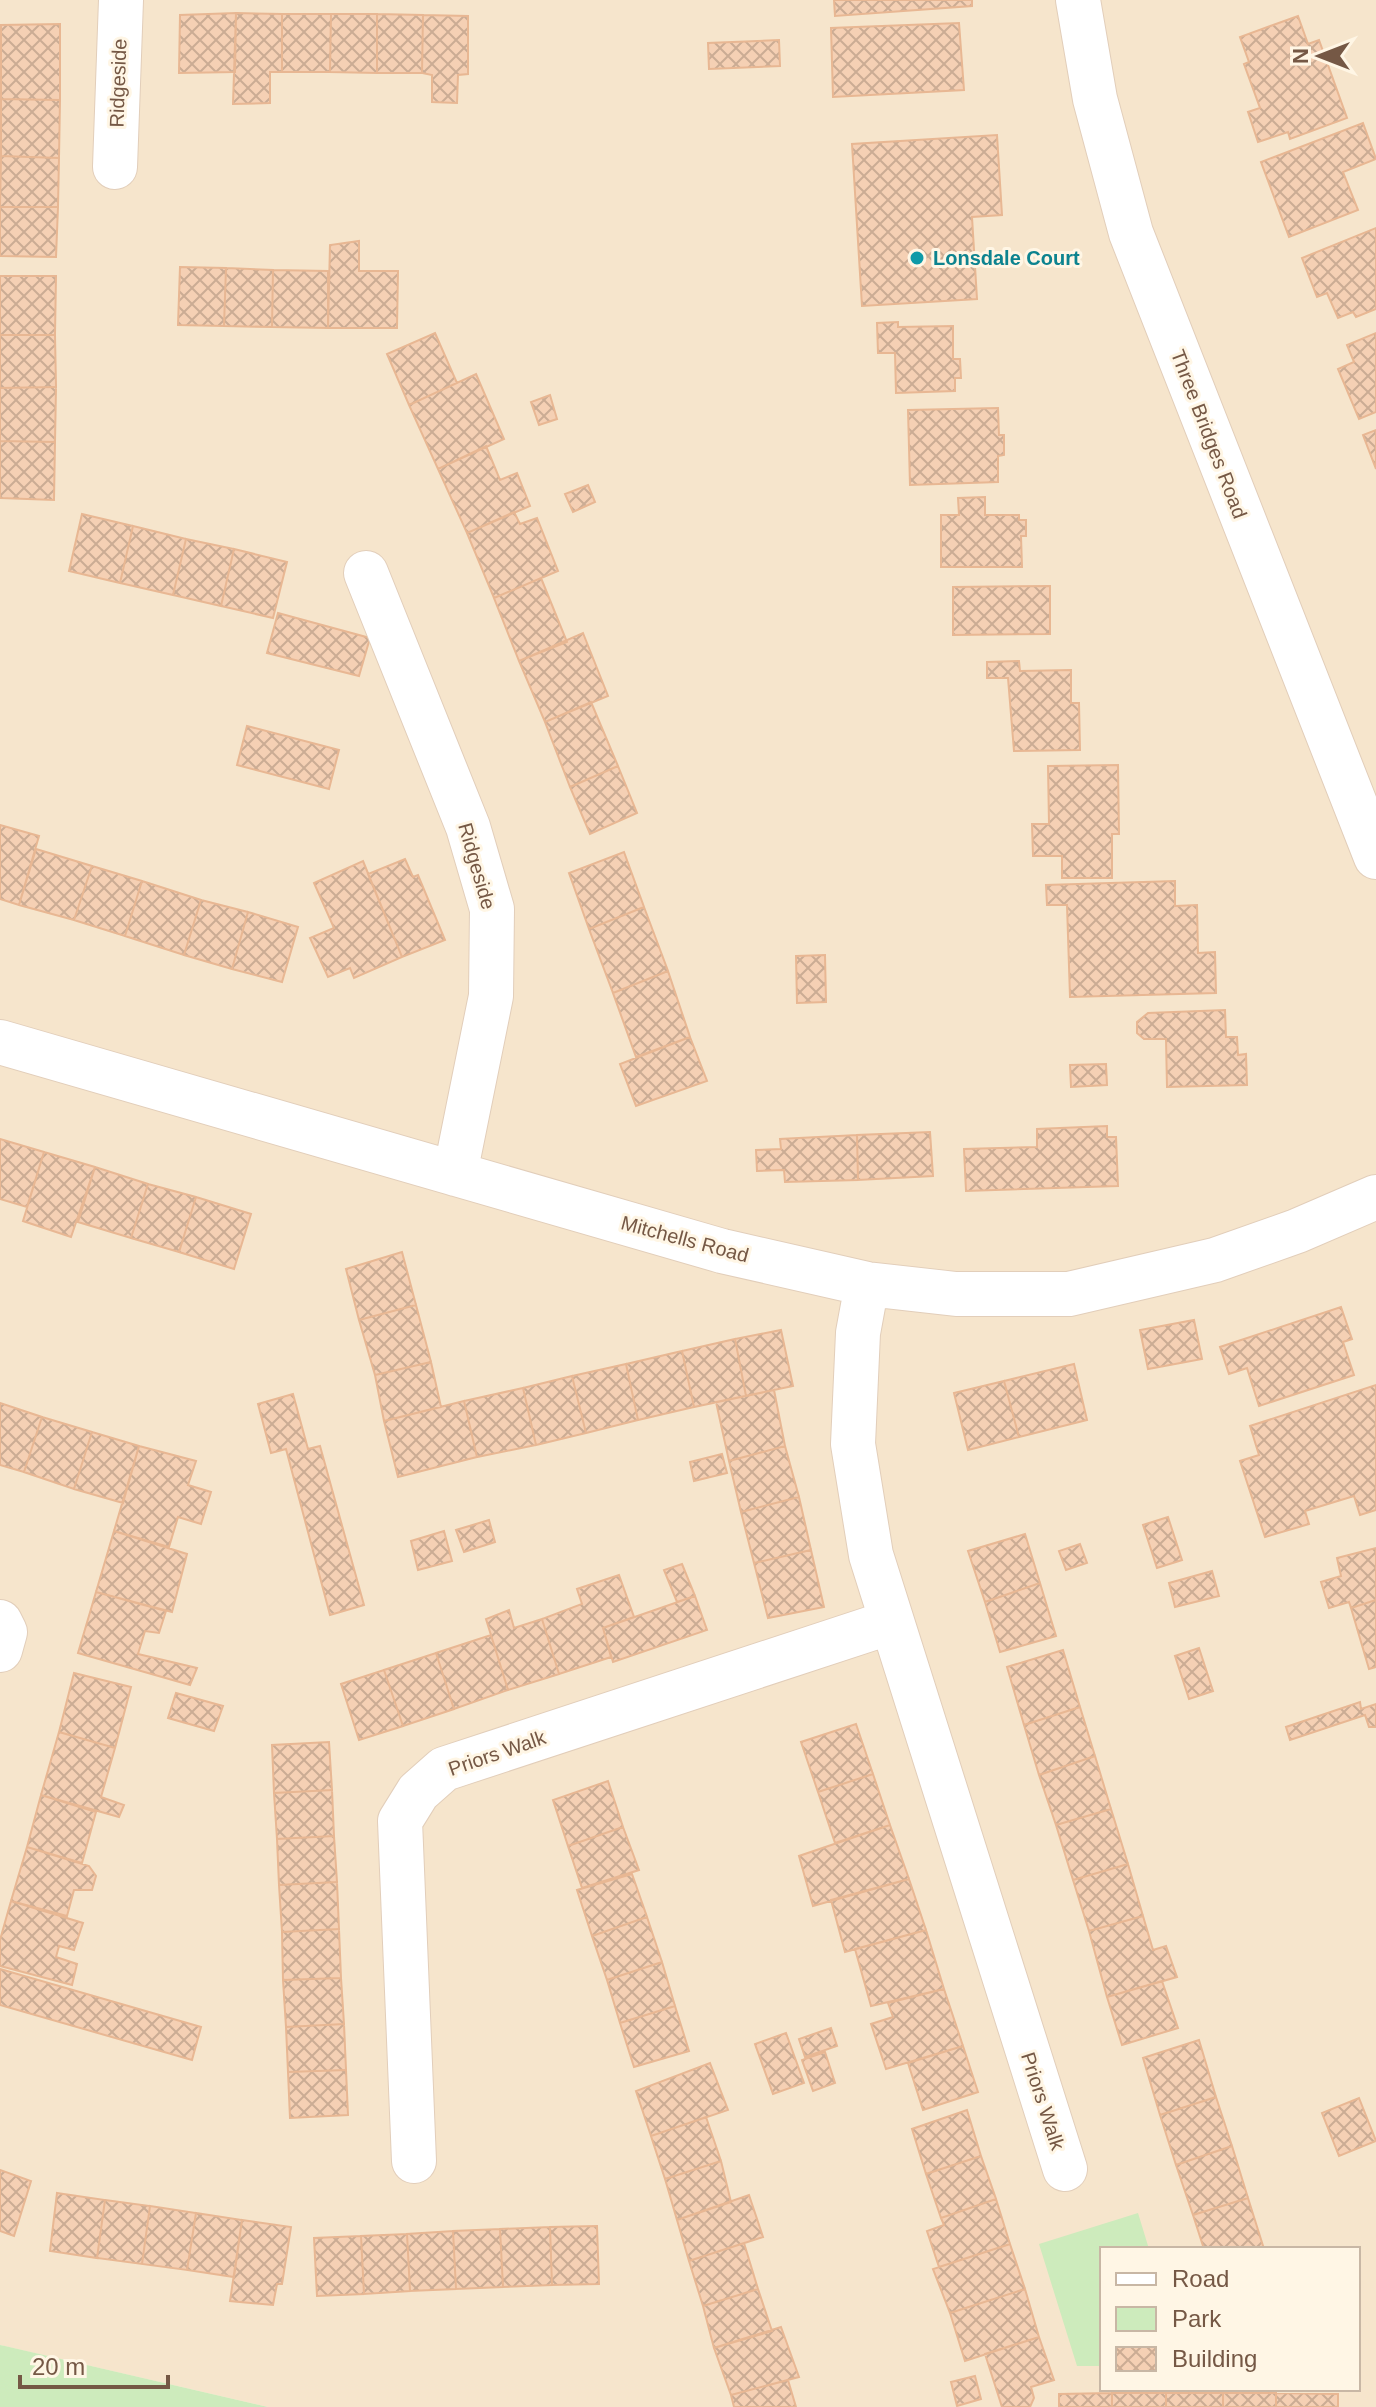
<svg xmlns="http://www.w3.org/2000/svg" width="1376" height="2407" font-family="Arial,sans-serif">
	<defs>
		<pattern id="building-cross-hatch" width="8" height="8" patternUnits="userSpaceOnUse" patternTransform="scale(2)"><rect width="8" height="8" fill="#f5d0b4"/><path d="M0 0l8 8M0 8l8-8" fill="none" stroke="#cbac94"/></pattern>
	</defs>
	<rect width="100%" height="100%" fill="#fef3de"/>
	<path fill="#f6e5cc" fill-rule="evenodd" d="M0,0h1376v2407h-1108l-268,-62zM1102,2249h256v140h-256z"/>
	<path fill="#cdebbc" d="M1138,2213l11,36h-47v117h-25l-38,-122z
		M0,2345l5,1 263,61h-268z"/>
	<path fill="url(#building-cross-hatch)" stroke="#e8b793" stroke-width="2" d="M834,0h138v6l-137,10z
		M236,13l46,1v58h-12v31l-37,1z
		M236,13l-1,59 -56,1 1,-58z
		M282,14h49l-1,58h-48z
		M331,14h46v59l-47,-1z
		M377,14l46,1 -1,58h-45z
		M423,15l45,1v58l-10,1 -1,28 -25,-1v-27l-10,-2z
		M1298,16l10,28 11,-4 28,78 -57,21 -2,-7 -30,10 -10,-30 12,-4 -16,-44 5,-2 -9,-25z
		M959,23l5,67 -131,7 -2,-69z
		M60,24v76l-59,-1v-74z
		M779,40l1,26 -71,3 -1,-26z
		M1,99l59,1 -1,58 -58,-2z
		M1363,123l13,36 -33,13 15,38 -69,27 -28,-75z
		M997,135l5,80 -30,2 5,82 -115,7 -10,-162z
		M1,156l58,2 -1,49h-58z
		M0,207h58l-2,50 -56,-1z
		M1376,228v81l-20,8 -3,-5 -15,6 -11,-25 -10,4 -15,-39z
		M359,241v30h39l-1,57h-69l2,-83z
		M180,267l46,1 -2,58 -46,-1z
		M226,268l47,2 -1,57 -48,-1z
		M273,270l55,1v57l-56,-1z
		M0,276h56l-1,59h-55z
		M898,322v5l55,-1v33h7l1,19h-6v13l-59,2 -1,-40h-17l-1,-30z
		M435,333l22,50 -48,22 -22,-51z
		M1376,333v79l-17,7 -21,-50 16,-7 -7,-17z
		M0,335h55l1,52 -56,1z
		M476,374l28,65 -66,30 -29,-64z
		M56,387l-1,55 -55,-1v-53z
		M550,395l7,24 -18,6 -8,-23z
		M998,408l1,27h5v20l-6,1v26l-88,3 -2,-75z
		M1376,430v39l-13,-34z
		M0,441l55,1 -1,58 -54,-2z
		M486,446l14,34 17,-7 13,33 -63,27 -29,-64z
		M588,485l7,17 -22,10 -8,-18z
		M985,497v18h34v5h7v16h-5l1,31h-81v-52h18l-1,-17z
		M514,512l6,12 17,-6 21,53 -64,27 -27,-65z
		M82,514l51,12 -13,57 -51,-12z
		M133,526l53,13 -13,56 -53,-12z
		M186,539l48,10 -13,57 -48,-11z
		M234,549l53,13 -14,56 -52,-12z
		M541,578l26,64 -48,19 -25,-63z
		M1050,586v48l-97,1v-48z
		M278,613l92,25 -11,38 -92,-23z
		M583,633l25,63 -63,26 -26,-61z
		M1019,661l1,10 51,-1v33h8l1,47 -66,1 -6,-73h-21v-16z
		M591,702l27,64 -48,21 -25,-65z
		M247,726l92,24 -10,39 -92,-24z
		M1118,765l1,69h-7v44h-50v-22h-29l-1,-32h17l-1,-58z
		M618,766l19,47 -47,21 -20,-47z
		M0,825l39,11 -20,69 -19,-6z
		M36,849l56,17 -18,54 -55,-15z
		M624,852l20,55 -55,22 -20,-56z
		M405,859l8,18 5,-2 27,65 -43,17 -34,-83z
		M363,861l39,96 -48,21 -4,-10 -22,9 -18,-39 24,-10 -20,-45z
		M92,866l50,15 -17,55 -51,-16z
		M142,881l59,19 -17,55 -59,-19z
		M1175,881v25l22,-1 1,48 17,-1 1,41 -146,4 -3,-92h-20l-1,-20z
		M201,900l47,12 -16,57 -48,-14z
		M644,907l24,64 -55,22 -24,-64z
		M248,912l50,15 -16,55 -50,-13z
		M825,955l1,47 -29,1 -1,-47z
		M668,971l22,66 -54,20 -23,-64z
		M1225,1010l1,27h11l1,18 8,-1 1,31 -80,2 -1,-48h-22l-7,-6v-11l11,-9z
		M690,1037l17,44 -71,25 -16,-42z
		M1106,1064l1,21 -36,2 -1,-22z
		M1107,1126v11h9l2,49 -152,5 -2,-42 73,-2v-18z
		M930,1132l3,44 -75,4 -1,-45z
		M857,1135l1,45 -73,2 -1,-12 -27,1 -1,-21 25,-1 -1,-10z
		M0,1139l44,13 -17,55 -27,-8z
		M44,1152l51,15 -24,70 -48,-16z
		M95,1167l53,17 -17,54 -53,-16z
		M148,1184l48,13 -17,55 -48,-14z
		M196,1197l55,17 -17,55 -55,-17z
		M402,1252l14,53 -57,15 -13,-51z
		M416,1305l15,57 -56,13 -16,-55z
		M1341,1307l11,32 -9,3 11,33 -95,31 -12,-38 -18,6 -9,-27z
		M1194,1320l8,39 -54,10 -8,-39z
		M781,1330l12,56 -47,10 -11,-57z
		M735,1339l11,57 -52,11 -12,-56z
		M682,1351l12,56 -56,13 -12,-56z
		M431,1362l10,45 -57,14 -9,-46z
		M626,1364l12,56 -52,13 -14,-57z
		M1074,1364l13,56 -68,17 -15,-56z
		M572,1376l14,57 -50,12 -13,-57z
		M1004,1381l15,56 -51,13 -14,-57z
		M1376,1385v125l-16,5 -6,-19 -49,15 4,13 -44,13 -25,-76 19,-6 -9,-29z
		M523,1388l13,57 -59,12 -13,-56z
		M774,1390l11,56 -56,15 -13,-59z
		M293,1394l15,55 12,-3 44,159 -34,10 -44,-166 -15,4 -13,-49z
		M464,1401l13,56 -79,20 -14,-56z
		M0,1403l42,14 -18,55 -24,-7z
		M42,1417l50,15 -18,57 -50,-17z
		M92,1432l47,14 -16,57 -49,-14z
		M139,1446l57,15 -8,24 23,7 -10,32 -23,-7 -9,30 -55,-16z
		M785,1446l14,51 -58,15 -12,-51z
		M722,1454l5,19 -33,8 -4,-19z
		M799,1497l12,53 -57,13 -13,-51z
		M1168,1517l14,43 -25,8 -14,-43z
		M489,1520l6,22 -31,10 -8,-22z
		M114,1531l73,23 -15,58 -76,-20z
		M444,1531l8,30 -34,9 -7,-29z
		M1025,1534l15,49 -55,19 -17,-51z
		M1080,1544l7,19 -21,7 -7,-19z
		M1376,1548v52l-25,8 -2,-6 -20,6 -8,-26 20,-6 -4,-18z
		M811,1550l13,57 -56,11 -14,-55z
		M682,1564l13,32 -18,6 -13,-32z
		M1212,1571l7,25 -44,11 -6,-24z
		M619,1575l15,42 -31,11 8,29 -52,17 -17,-55 40,-15 -5,-15z
		M1040,1583l16,53 -56,16 -15,-50z
		M96,1592l70,19 -7,22 -14,-2 -7,23 59,14 -7,17 -112,-32z
		M695,1596l12,34 -94,32 -10,-34z
		M1376,1600v67l-7,2 -18,-61z
		M509,1610l5,18 28,-9 17,55 -51,16 -22,-71z
		M491,1635l17,55 -54,19 -18,-56z
		M1199,1648l14,43 -24,8 -14,-43z
		M1063,1650l17,57 -56,18 -17,-58z
		M436,1653l18,56 -51,17 -19,-56z
		M384,1670l19,56 -44,14 -18,-56z
		M74,1673l57,14 -16,61 -56,-16z
		M176,1693l47,13 -9,25 -46,-13z
		M1360,1702l1,7 15,-5v23h-7l-4,-12 -75,25 -4,-13z
		M1080,1707l15,49 -56,19 -15,-50z
		M856,1724l17,50 -55,18 -17,-50z
		M59,1732l56,16 -14,49 23,8 -5,12 -78,-22z
		M329,1742l3,48 -58,3 -2,-48z
		M1095,1756l16,53 -55,16 -17,-50z
		M873,1774l17,51 -55,18 -17,-51z
		M608,1781l15,46 -55,19 -15,-46z
		M332,1790l2,46 -57,3 -3,-46z
		M41,1795l55,17 -14,51 -55,-16z
		M1111,1809l17,55 -55,16 -17,-55z
		M890,1825l19,54 -96,27 -14,-50z
		M623,1827l16,43 -57,18 -14,-42z
		M334,1836l3,46 -58,3 -2,-46z
		M27,1847l62,19 7,10 -4,14h-18l-7,26 -56,-15z
		M1128,1864l15,52 -54,15 -16,-51z
		M632,1874l15,43 -55,19 -15,-46z
		M909,1879l17,51 -81,22 -14,-52z
		M337,1882l2,47 -57,3 -3,-47z
		M11,1901l72,22 -9,27 -15,-4 -3,11 21,7 -5,21 -72,-19v-26z
		M1143,1916l10,34 13,-4 11,31 -70,20 -18,-66z
		M647,1917l15,45 -55,18 -15,-44z
		M339,1929l2,49 -58,2 -1,-48z
		M926,1930l18,59 -73,17 -16,-57z
		M662,1962l13,44 -55,17 -13,-43z
		M0,1969l201,58 -9,33 -192,-55z
		M341,1978l3,46 -58,3 -3,-47z
		M1162,1981l16,47 -56,17 -15,-48z
		M944,1989l19,57 -77,23 -15,-45 22,-7 -5,-14z
		M675,2006l14,45 -55,16 -14,-44z
		M344,2024l2,46 -58,2 -2,-45z
		M831,2028l6,18 -32,11 -6,-18z
		M786,2033l18,50 -31,11 -18,-50z
		M1199,2040l17,57 -56,18 -17,-57z
		M963,2046l15,46 -55,18 -15,-47z
		M825,2052l10,31 -22,8 -11,-31z
		M710,2063l18,47 -77,26 -15,-45z
		M346,2070l2,45 -58,3 -2,-46z
		M1216,2097l16,49 -56,19 -16,-50z
		M1359,2098l17,43 -37,15 -17,-43z
		M967,2110l14,46 -55,18 -14,-45z
		M706,2117l15,44 -56,18 -14,-43z
		M1232,2146l16,52 -55,17 -17,-50z
		M981,2156l15,43 -55,19 -15,-44z
		M721,2161l10,41 -54,18 -12,-41z
		M0,2170l31,11 -17,55 -14,-5z
		M57,2193l48,7 -8,58 -47,-7z
		M749,2195l14,42 -74,24 -12,-41z
		M1248,2198l16,51h-60l-11,-34z
		M996,2199l14,45 -71,23 -12,-36 17,-6 -3,-7z
		M105,2200l45,6 -8,58 -45,-6z
		M150,2206l46,7 -9,57 -45,-6z
		M196,2213l46,7 -8,57 -47,-7z
		M242,2220l49,7 -9,57h-5l-4,21 -43,-4z
		M597,2226l2,58 -47,1 -2,-58z
		M550,2227l2,58 -49,2 -3,-58z
		M500,2229l3,58 -47,2 -3,-58z
		M453,2231l3,58 -46,2 -3,-57z
		M407,2234l3,57 -46,3 -3,-58z
		M361,2236l3,58 -47,2 -3,-58z
		M744,2243l14,46 -55,17 -14,-45z
		M1010,2244l15,45 -75,24 -17,-44z
		M758,2289l14,42 -58,17 -11,-42z
		M1025,2289l14,48 -74,24 -15,-48z
		M781,2327l18,50 -68,18 -17,-47z
		M1039,2337l15,43 -23,7 3,11 -4,9h-28l-17,-53z
		M975,2376l6,23 -24,7 -6,-24z
		M788,2380l8,27h-62l-3,-12z
		M1112,2393h54v14h-54z
		M1112,2393v14h-53v-13z
		M1166,2393h57v14h-57z
		M1223,2393h53v14h-53z
		M1276,2393l62,1v13h-62z"/>
	<g fill="none" stroke-linecap="round" stroke-linejoin="round">
		<defs>
			<path id="minor" d="M1078,0l17,99 36,134 245,624
				M115,167l6,-167
				M366,573l102,254 24,82 -1,87 -36,178
				M0,1042l722,209 145,33 89,10h113l146,-34 82,-29 79,-34
				M867,1284l-9,49 -5,111 18,111 194,614
				M0,1622l5,10 -5,18
				M414,2161l-14,-340 18,-29 26,-23 447,-147"/>
		</defs>
		<use href="#minor" stroke="#e2ceba" stroke-width="46"/>
		<use href="#minor" stroke="#fff" stroke-width="44"/>
	</g>
	<circle fill="#0f9aa8" stroke="#fff6e5" stroke-width="3" cx="917" cy="258" r="8"/>
	<g text-anchor="middle" stroke-width="6" stroke-linejoin="round" paint-order="stroke">
		<g font-size="20" fill="#755845" stroke="#fff6e5">
			<text transform="translate(118 83) rotate(-88)" y="7">Ridgeside</text>
			<text transform="translate(1209 434) rotate(69)" y="7">Three Bridges Road</text>
			<text transform="translate(477 866) rotate(74)" y="7">Ridgeside</text>
			<text transform="translate(685 1239) rotate(15)" y="7">Mitchells Road</text>
			<text transform="translate(497 1753) rotate(-19)" y="7">Priors Walk</text>
			<text transform="translate(1043 2101) rotate(72)" y="7">Priors Walk</text>
		</g>
		<g font-size="20" font-weight="bold" fill="#0d838f" stroke="#fff6e5" text-anchor="start">
			<text x="933" y="265">Lonsdale Court</text>
		</g>
	</g>
	<rect x="1100" y="2247" width="260" height="144" fill="#fff6e5" stroke="#c8b7a5" stroke-width="2"/>
	<rect x="1116" y="2273" width="40" height="12" fill="#ffffff" stroke="#c8b7a5" stroke-width="2"/>
	<text x="1172" y="2287" font-size="24" fill="#755845">Road</text>
	<rect x="1116" y="2307" width="40" height="24" fill="#cdebbc" stroke="#c8b7a5" stroke-width="2"/>
	<text x="1172" y="2327" font-size="24" fill="#755845">Park</text>
	<rect x="1116" y="2347" width="40" height="24" fill="url(#building-cross-hatch)" stroke="#c8b7a5" stroke-width="2"/>
	<text x="1172" y="2367" font-size="24" fill="#755845">Building</text>
	<g transform="translate(1320 56) rotate(270)" stroke="#fff6e5" stroke-width="6" paint-order="stroke">
	<path d="M0-6L14 30L0 20L-14 30Z" fill="#755845"/>
	<text y="-12" font-size="22" font-weight="bold" text-anchor="middle" fill="#755845">N</text>
	</g>
	<path d="M20 2375v12h148v-12" fill="none" stroke="#755845" stroke-width="4"/>
	<text x="32" y="2375" font-size="24" fill="#755845" stroke="#fff6e5" stroke-width="6" paint-order="stroke">20 m</text>
</svg>
